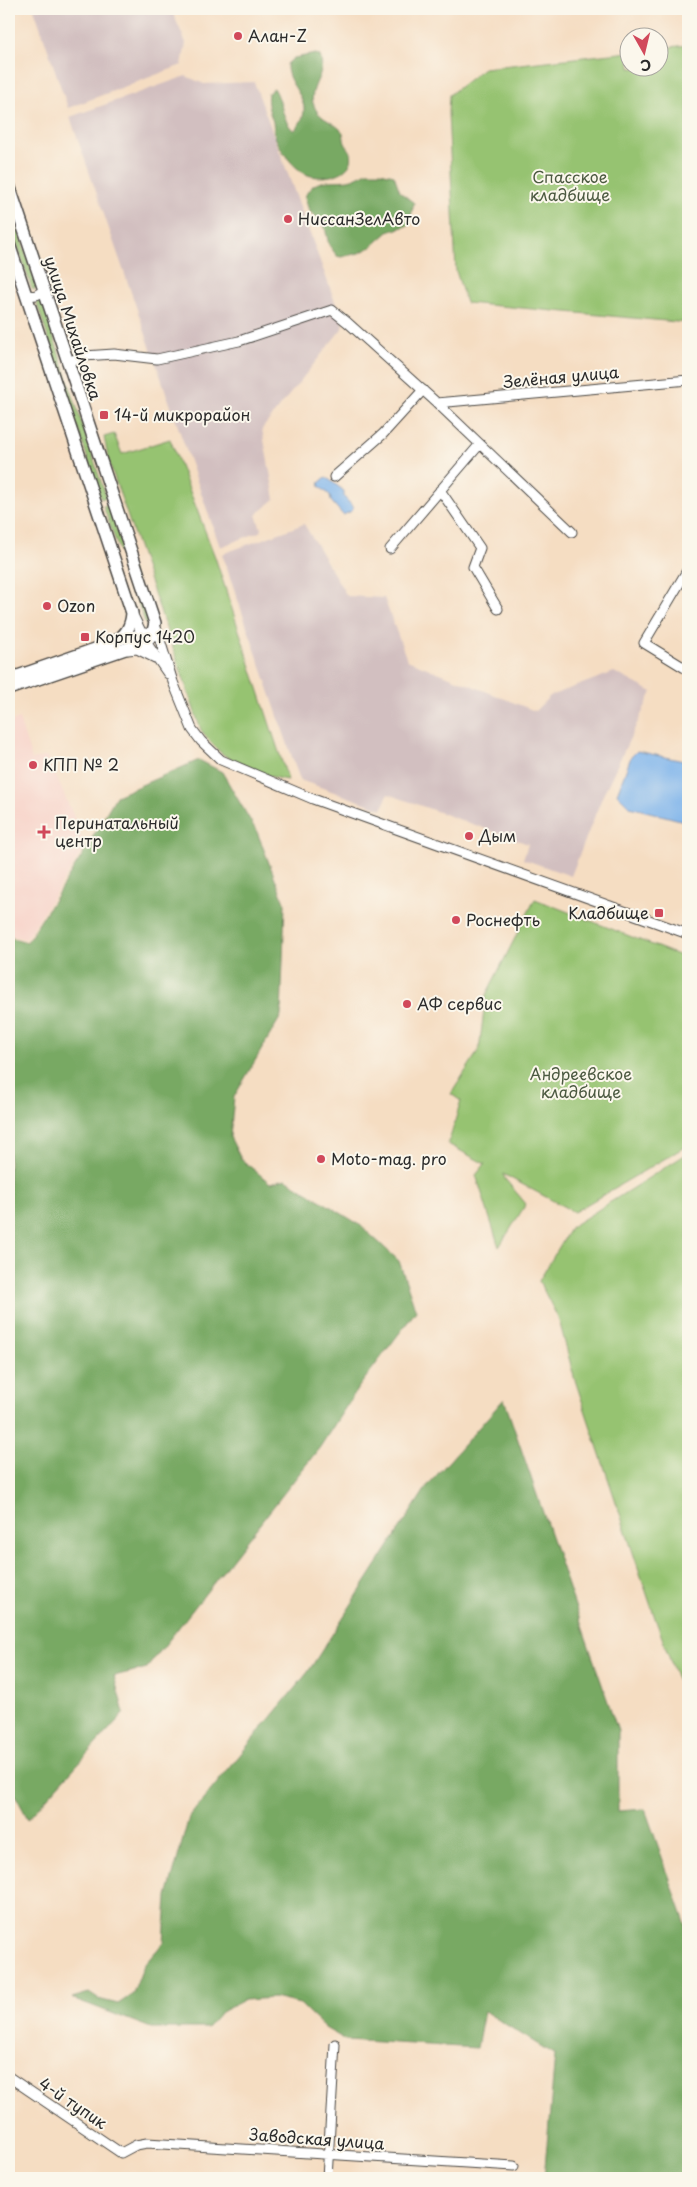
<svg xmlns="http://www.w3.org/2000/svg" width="697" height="2187" font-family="'Playpen Sans',sans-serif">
	<rect width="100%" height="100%" fill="#fbf7ec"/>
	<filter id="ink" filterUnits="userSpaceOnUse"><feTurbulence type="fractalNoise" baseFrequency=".02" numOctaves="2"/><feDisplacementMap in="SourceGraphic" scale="10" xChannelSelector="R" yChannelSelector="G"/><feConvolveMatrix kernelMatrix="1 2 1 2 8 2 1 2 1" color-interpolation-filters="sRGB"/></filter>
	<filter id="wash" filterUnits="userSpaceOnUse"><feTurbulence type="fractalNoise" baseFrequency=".0096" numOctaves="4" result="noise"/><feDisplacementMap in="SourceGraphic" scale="20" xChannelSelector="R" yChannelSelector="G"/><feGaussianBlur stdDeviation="1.12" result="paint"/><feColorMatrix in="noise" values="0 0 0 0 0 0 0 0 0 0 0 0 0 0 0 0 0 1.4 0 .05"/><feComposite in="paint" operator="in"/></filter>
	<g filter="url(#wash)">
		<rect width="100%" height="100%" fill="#f5ddc2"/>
		<path fill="#f7d1c7" d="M19,719l13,41 15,-4 27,61 11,30 -59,92 -17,-4v-213z"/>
		<path fill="#d2bfc0" d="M34,9h137l15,34 -4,22 -114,43z
			M186,76l18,8 50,-2 90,244 -82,103 13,70 -19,16 6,16 -42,16 -150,-430z
			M304,524l43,72 37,2 23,62 128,51 15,-15 64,-24 38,20 -49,103 -32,81 -48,-17 5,-15 -140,-50 -6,15 -82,-29 -78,-226z"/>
		<path fill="#96c371" stroke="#60774e" d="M688,45v278l-222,-20 -10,-32 -8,-158 1,-18 35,-27 145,-16 1,16h30v-20z
			M9,203l28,84 -3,3 -2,-1 -23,-69z
			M41,298l65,199 -5,2 -65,-198z
			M114,434l8,20 48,-15 45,118 73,223c-20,-2 -55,-17 -69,-29 -7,-6 -12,-14 -18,-21l-92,-268 -5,-25z
			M108,505l41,117 -3,3 -43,-119z
			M535,899l153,60v186l-114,67 -71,-38 2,5 21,25 -27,43 -23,-72 9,-11 -37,-20 13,-43 -10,-7 28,-44 7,-55z
			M688,1153v557l-33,-92 -81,-241 -15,-57 -20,-39 32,-54z"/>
		<path fill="#78a963" stroke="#526a47" d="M316,54l4,2c7,18 -11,30 -7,47 5,16 16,16 27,26 5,4 3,9 5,14 1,3 5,6 6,10 6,23 -34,29 -47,20 -11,-6 -22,-21 -27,-32 -3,-5 -3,-13 -4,-19 -3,-9 -7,-19 -5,-29l6,-5c9,14 7,32 20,43 27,-30 -9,-42 -7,-67l7,-6z
			M367,172h13l14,3 6,17 14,11 -5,22 -21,7 -17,15 -12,6 -18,4 -4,-1 -8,-11 -5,-22 -15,-12 -4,-14c8,-20 26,-15 43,-17 6,-1 13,-5 19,-8z
			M199,760l23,12 35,60 28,72 -4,112 -47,81 -4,40 11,22 29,24 16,-4 74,46 39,36 17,50 -58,77 -38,59 -173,221 -33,8 10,37 -96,106 -19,-36v-846l18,5 56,-88 33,-58z
			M504,1399l114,332v80l27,-2 43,122v247h-144l11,-123 -71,-44 -7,37 -131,-8 -21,-12 -25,-24 -26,-6 -30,2 -23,12 -14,16h-56l-79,-30 17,-5 9,6 20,5 15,-10 11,-29 20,-23 3,-45 22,-80 119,-145 120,-187z"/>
		<path fill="#7cb2eb" stroke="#546e8b" d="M326,477l18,14v6l10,11 -4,4 -7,3 -12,-14 -1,-6 -10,-8 -1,-4z
			M637,751l51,11v60l-58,-15 -13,-13 14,-37z"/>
	</g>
	<g filter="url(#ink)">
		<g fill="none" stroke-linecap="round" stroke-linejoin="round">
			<defs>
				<path id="minor" d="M26,295c8,1 12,1 17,-5
					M67,362l17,-6 30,-2 43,5 82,-18 93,-31 15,12 90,81 135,129
					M437,403l251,-23
					M334,477l49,-43 40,-44
					M440,490l40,58 -7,19 25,42
					M390,549l90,-105
					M688,569l-44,74 44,27
					M132,613l14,29 22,32
					M155,624l18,58 19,47 9,12 20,19 92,39 375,135
					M118,641l23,-8h5
					M128,650l9,-1 18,9
					M9,2077l112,76 15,-8 11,-2 367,23
					M327,2178l8,-134"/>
				<path id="major" d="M9,185l146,438 -3,12 -6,7 -137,47
					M9,244l123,369c-1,14 -6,21 -17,29l-106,37"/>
			</defs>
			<use href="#minor" stroke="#494642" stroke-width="11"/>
			<use href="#major" stroke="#494642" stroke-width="14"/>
			<use href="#minor" stroke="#fff" stroke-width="9"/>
			<use href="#major" stroke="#fff" stroke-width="11"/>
		</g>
	</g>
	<g fill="#d1495b" stroke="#fbf7ec" stroke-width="2">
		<circle cx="238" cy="36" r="5"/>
		<circle cx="288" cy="219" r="5"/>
		<rect x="99" y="410" width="10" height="10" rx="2.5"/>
		<circle cx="47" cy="606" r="5"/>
		<rect x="80" y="632" width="10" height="10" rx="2.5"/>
		<circle cx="33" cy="765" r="5"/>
		<path d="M41.5 824.5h5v5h5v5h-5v5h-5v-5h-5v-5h5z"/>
		<circle cx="469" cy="836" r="5"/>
		<rect x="654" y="908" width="10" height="10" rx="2.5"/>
		<circle cx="456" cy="920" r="5"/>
		<circle cx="407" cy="1004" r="5"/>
		<circle cx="321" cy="1159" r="5"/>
	</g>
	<g text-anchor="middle" stroke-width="4" stroke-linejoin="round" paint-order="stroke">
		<g font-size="16" fill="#2b2b2b" stroke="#fbf7ec" text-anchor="start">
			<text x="248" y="42">Алан-Z</text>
			<text x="298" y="225">НиссанЗелАвто</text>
			<text x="114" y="421">14-й микрорайон</text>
			<text x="57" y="612">Ozon</text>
			<text x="95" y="643">Корпус 1420</text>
			<text x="43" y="771">КПП № 2</text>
			<text x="55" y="829">Перинатальный<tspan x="55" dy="18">центр</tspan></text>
			<text x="479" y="842">Дым</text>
			<text x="649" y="919" text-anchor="end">Кладбище</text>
			<text x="466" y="926">Роснефть</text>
			<text x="417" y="1010">АФ сервис</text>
			<text x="331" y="1165">Moto-mag. pro</text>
		</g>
		<g font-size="16" fill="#4b5940" stroke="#fbf7ec">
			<text x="570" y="183">Спасское<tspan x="570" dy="18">кладбище</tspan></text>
			<text x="581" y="1080">Андреевское<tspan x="581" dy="18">кладбище</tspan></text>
		</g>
		<g font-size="16" fill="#2b2b2b" stroke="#fbf7ec">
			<text transform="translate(73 328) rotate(72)" y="6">улица Михайловка</text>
			<text transform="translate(561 377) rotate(-5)" y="6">Зелёная улица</text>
			<text transform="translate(73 2103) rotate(34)" y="6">4-й тупик</text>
			<text transform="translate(317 2139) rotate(4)" y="6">Заводская улица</text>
		</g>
	</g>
	<rect width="697" height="2187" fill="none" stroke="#fbf7ec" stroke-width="30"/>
	<g transform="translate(644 52) rotate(172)"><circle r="24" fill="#fbf7ec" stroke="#a8a59f"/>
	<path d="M0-4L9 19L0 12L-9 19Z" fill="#d1495b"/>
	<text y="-8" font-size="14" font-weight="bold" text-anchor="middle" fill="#2b2b2b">С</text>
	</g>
</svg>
